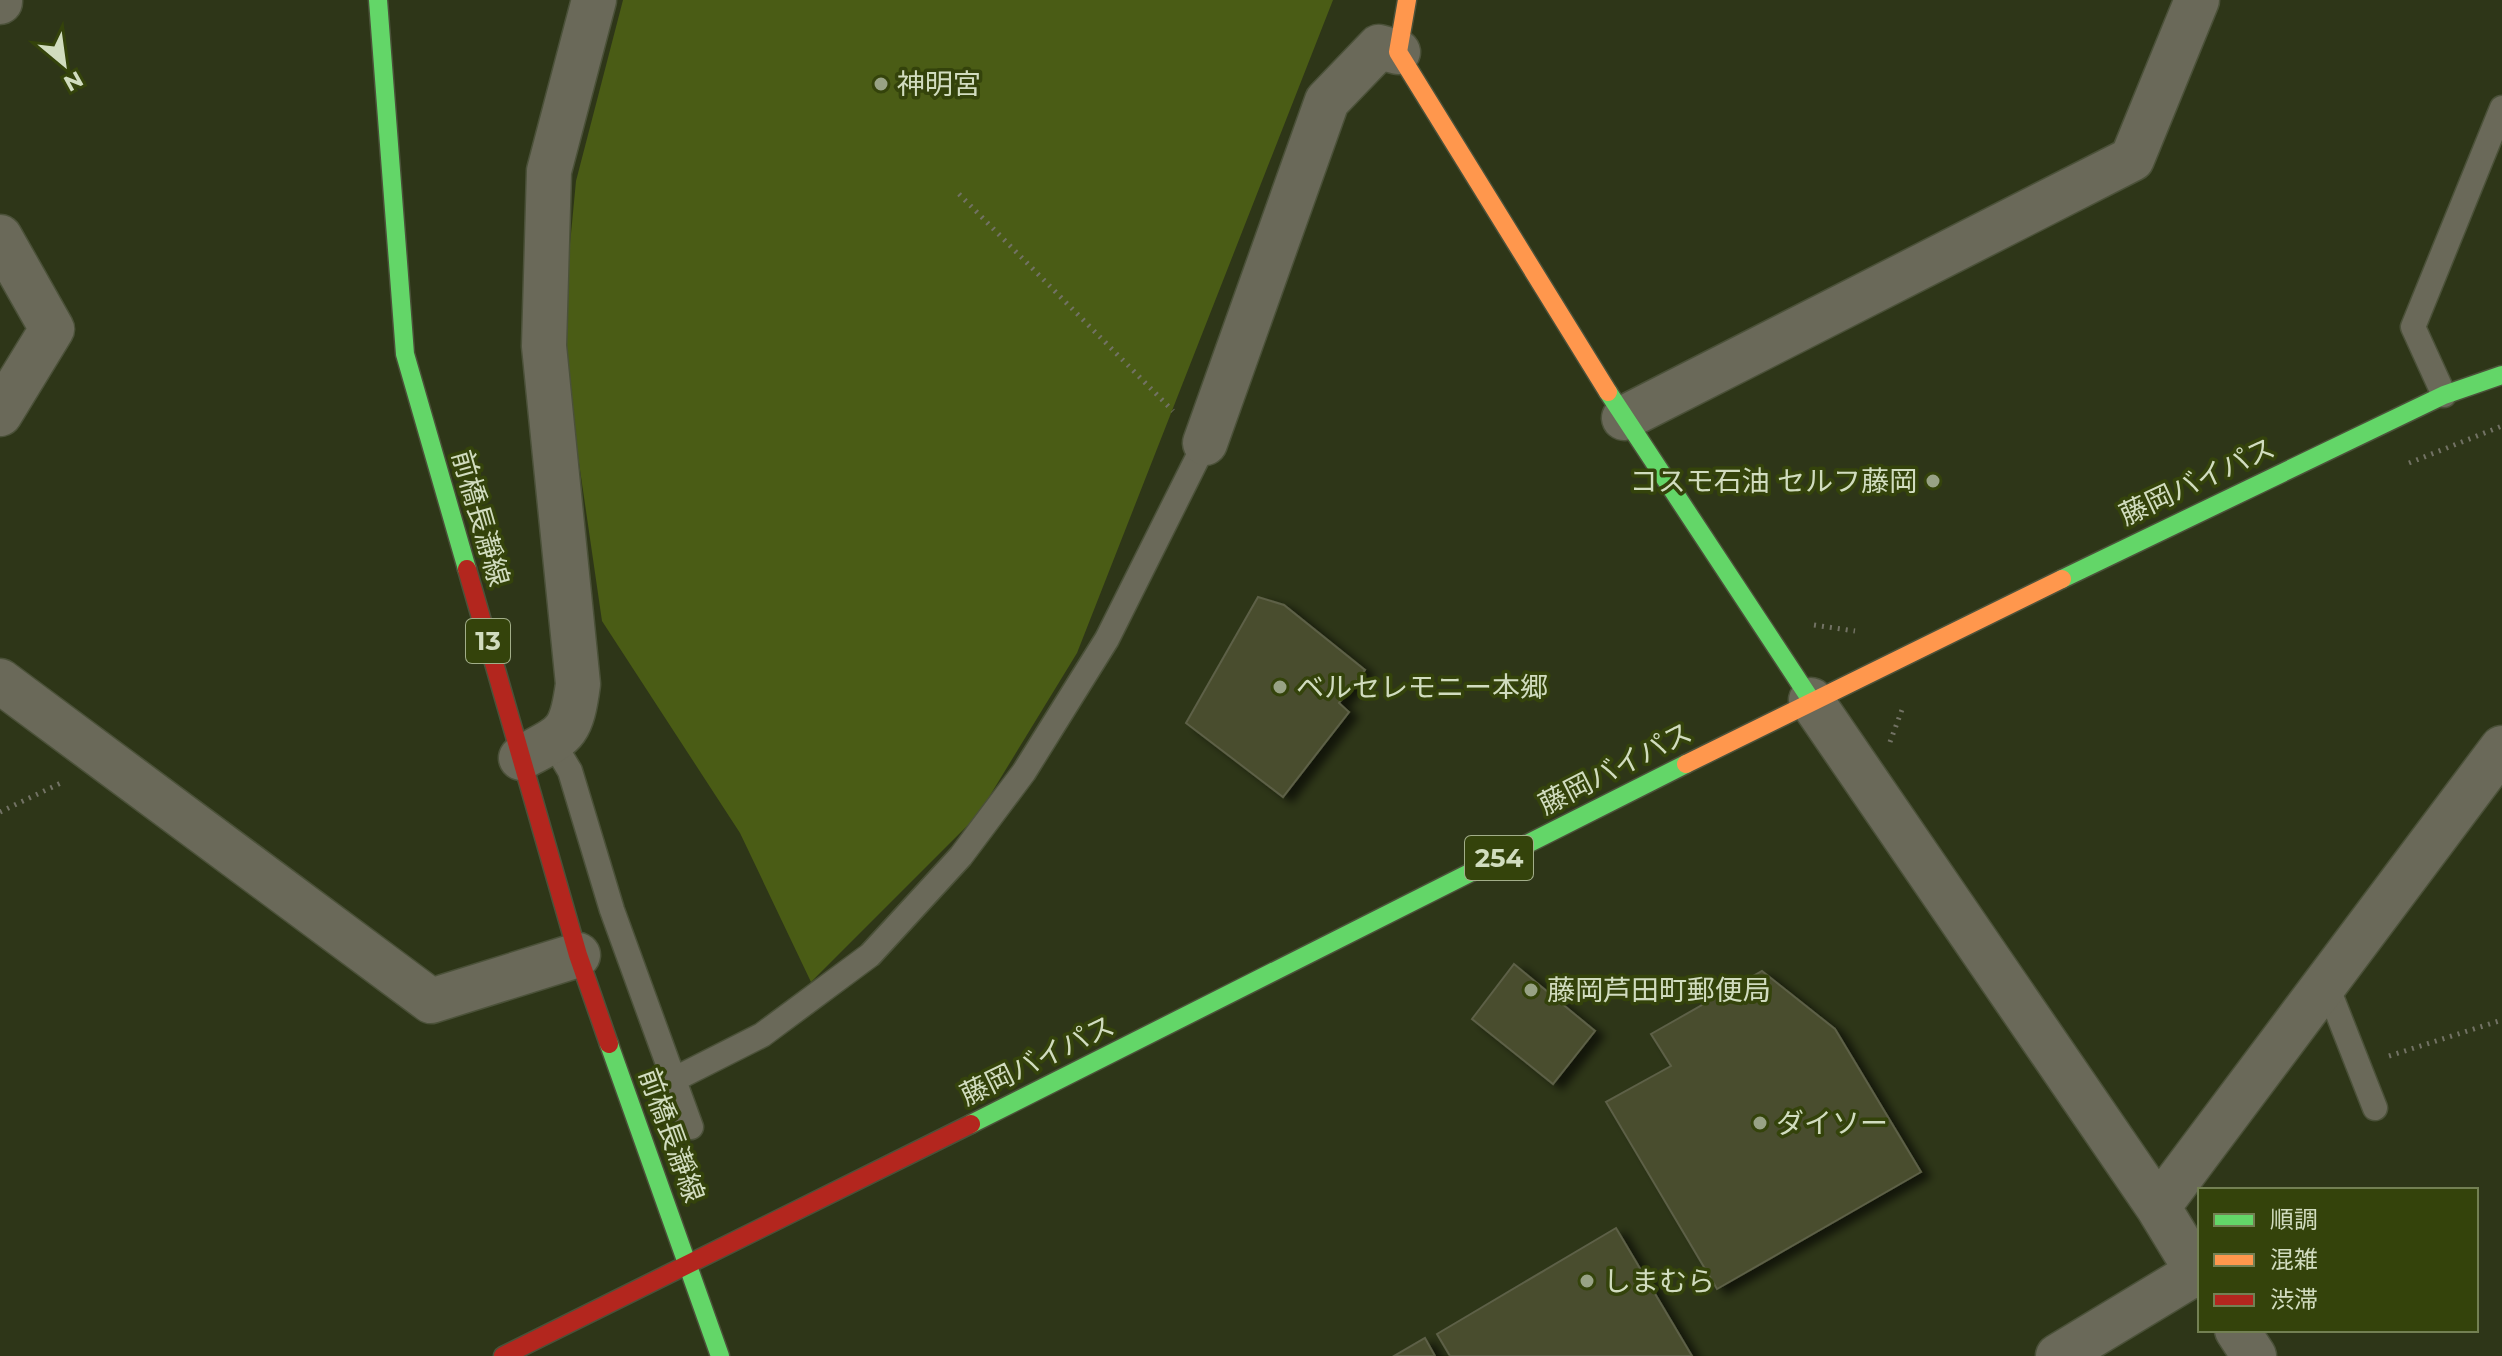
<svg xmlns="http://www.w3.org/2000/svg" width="2502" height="1356" font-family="Montserrat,'Noto Sans JP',sans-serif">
	<defs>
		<filter id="shadow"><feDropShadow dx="9" dy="5" stdDeviation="4" flood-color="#0009"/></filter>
	</defs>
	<rect width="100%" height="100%" fill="#2e3618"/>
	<path fill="#4a5c15" d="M623,0h710l-256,653 -99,162 -167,167 -71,-149 -138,-212 -41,-282 15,-158z"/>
	<path fill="#4a4d2e" stroke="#5d6047" stroke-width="2" filter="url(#shadow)" d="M1258,597l26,8 81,65 -26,33 10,9 -66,85 -97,-74z
		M1514,964l81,67 -42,53 -81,-65z
		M1762,971l73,58 86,143 -204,117 -111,-187 65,-36 -20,-32z
		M1616,1228l76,128h-242l-13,-22z
		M1425,1338l10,18h-41z"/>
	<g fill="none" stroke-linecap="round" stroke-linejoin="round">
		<defs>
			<path id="lane" d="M2444,395l-31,-68 89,-219
				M552,741l18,30 42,139 79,217
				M2327,986l48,122
				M675,1079l87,-44 108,-80 91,-99 63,-84 83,-133 98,-196"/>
			<path id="street" d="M0,2v-2
				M0,237l52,92 -52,85
				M1624,418l508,-259 65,-159
				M1205,443l122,-342 52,-54 19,5
				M0,681l431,320 147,-46
				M1811,700l347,507 42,69
				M521,758c44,-24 50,-22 57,-74l-34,-338 5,-175 45,-171
				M2158,1207l344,-459
				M2237,1330l17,26
				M2058,1356l139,-84"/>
			<path id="fast" d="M378,0l27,354 62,215
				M1608,392l203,308
				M2062,579l382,-184 58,-20
				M609,1044l111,312
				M971,1124l715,-360"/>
			<path id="slow" d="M1407,0l-9,52 210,340
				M1686,764l376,-185"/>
			<path id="jam" d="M467,569l111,386 31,89
				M503,1356l468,-232"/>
		</defs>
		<use href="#lane" stroke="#4b5139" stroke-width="27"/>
		<use href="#street" stroke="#4b5139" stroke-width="47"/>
		<use href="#fast" stroke="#4b5139" stroke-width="21"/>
		<use href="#slow" stroke="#4b5139" stroke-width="21"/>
		<use href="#jam" stroke="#4b5139" stroke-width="21"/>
		<path stroke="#727264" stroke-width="5" stroke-dasharray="2 6" stroke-linecap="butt" d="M959,194l214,217
			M2409,463l93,-37
			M1814,625l41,6
			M1890,742l13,-35
			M0,812l65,-31
			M2389,1056l113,-36"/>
		<use href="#lane" stroke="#6a6959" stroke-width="24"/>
		<use href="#street" stroke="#6a6959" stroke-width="44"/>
		<use href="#fast" stroke="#63d668" stroke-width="18"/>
		<use href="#slow" stroke="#ff974d" stroke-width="18"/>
		<use href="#jam" stroke="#b3261e" stroke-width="18"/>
	</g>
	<g fill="#98a285" stroke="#34430b" stroke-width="3">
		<circle cx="881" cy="84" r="8"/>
		<circle cx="1933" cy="481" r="8"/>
		<circle cx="1280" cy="687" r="8"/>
		<circle cx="1531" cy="990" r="8"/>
		<circle cx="1760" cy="1123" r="8"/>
		<circle cx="1587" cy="1281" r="8"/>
	</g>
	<g text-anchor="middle" stroke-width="7" stroke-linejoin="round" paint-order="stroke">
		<g fill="#34430b" stroke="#a2ae89" stroke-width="2">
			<rect x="466" y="619" width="44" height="44" rx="6"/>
			<rect x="1465" y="836" width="68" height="44" rx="6"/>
		</g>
		<g font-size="26" font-weight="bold" fill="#d1dcbf">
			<text x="488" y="650">13</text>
			<text x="1499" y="867">254</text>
		</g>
		<g font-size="28" fill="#d1dcbf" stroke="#34430b" text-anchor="start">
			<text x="897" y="94">神明宮</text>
			<text x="1917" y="491" text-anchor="end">コスモ石油 セルフ藤岡</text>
			<text x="1296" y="697">ベルセレモニー本郷</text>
			<text x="1547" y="1000">藤岡芦田町郵便局</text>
			<text x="1776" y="1133">ダイソー</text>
			<text x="1603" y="1291">しまむら</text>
		</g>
		<g font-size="28" fill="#d1dcbf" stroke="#34430b">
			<text transform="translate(2197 481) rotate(-25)" y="10">藤岡バイパス</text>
			<text transform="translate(481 518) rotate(74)" y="10">前橋長瀞線</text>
			<text transform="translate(1615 768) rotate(-27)" y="10">藤岡バイパス</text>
			<text transform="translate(1037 1060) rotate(-26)" y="10">藤岡バイパス</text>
			<text transform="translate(672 1135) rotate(70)" y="10">前橋長瀞線</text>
		</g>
	</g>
	<rect x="2198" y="1188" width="280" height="144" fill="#34430b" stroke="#738053" stroke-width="2"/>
	<rect x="2214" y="1214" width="40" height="12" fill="#63d668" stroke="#738053" stroke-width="2"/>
	<text x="2270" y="1228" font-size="24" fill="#d1dcbf">順調</text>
	<rect x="2214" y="1254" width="40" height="12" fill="#ff974d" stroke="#738053" stroke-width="2"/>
	<text x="2270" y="1268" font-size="24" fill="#d1dcbf">混雑</text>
	<rect x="2214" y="1294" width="40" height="12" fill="#b3261e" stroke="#738053" stroke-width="2"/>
	<text x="2270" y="1308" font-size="24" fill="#d1dcbf">渋滞</text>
	<g transform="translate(64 64) rotate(151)" stroke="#34430b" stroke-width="6" paint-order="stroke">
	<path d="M0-6L14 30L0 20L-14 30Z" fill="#d1dcbf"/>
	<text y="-12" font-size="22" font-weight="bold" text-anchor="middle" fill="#d1dcbf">N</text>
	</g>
</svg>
